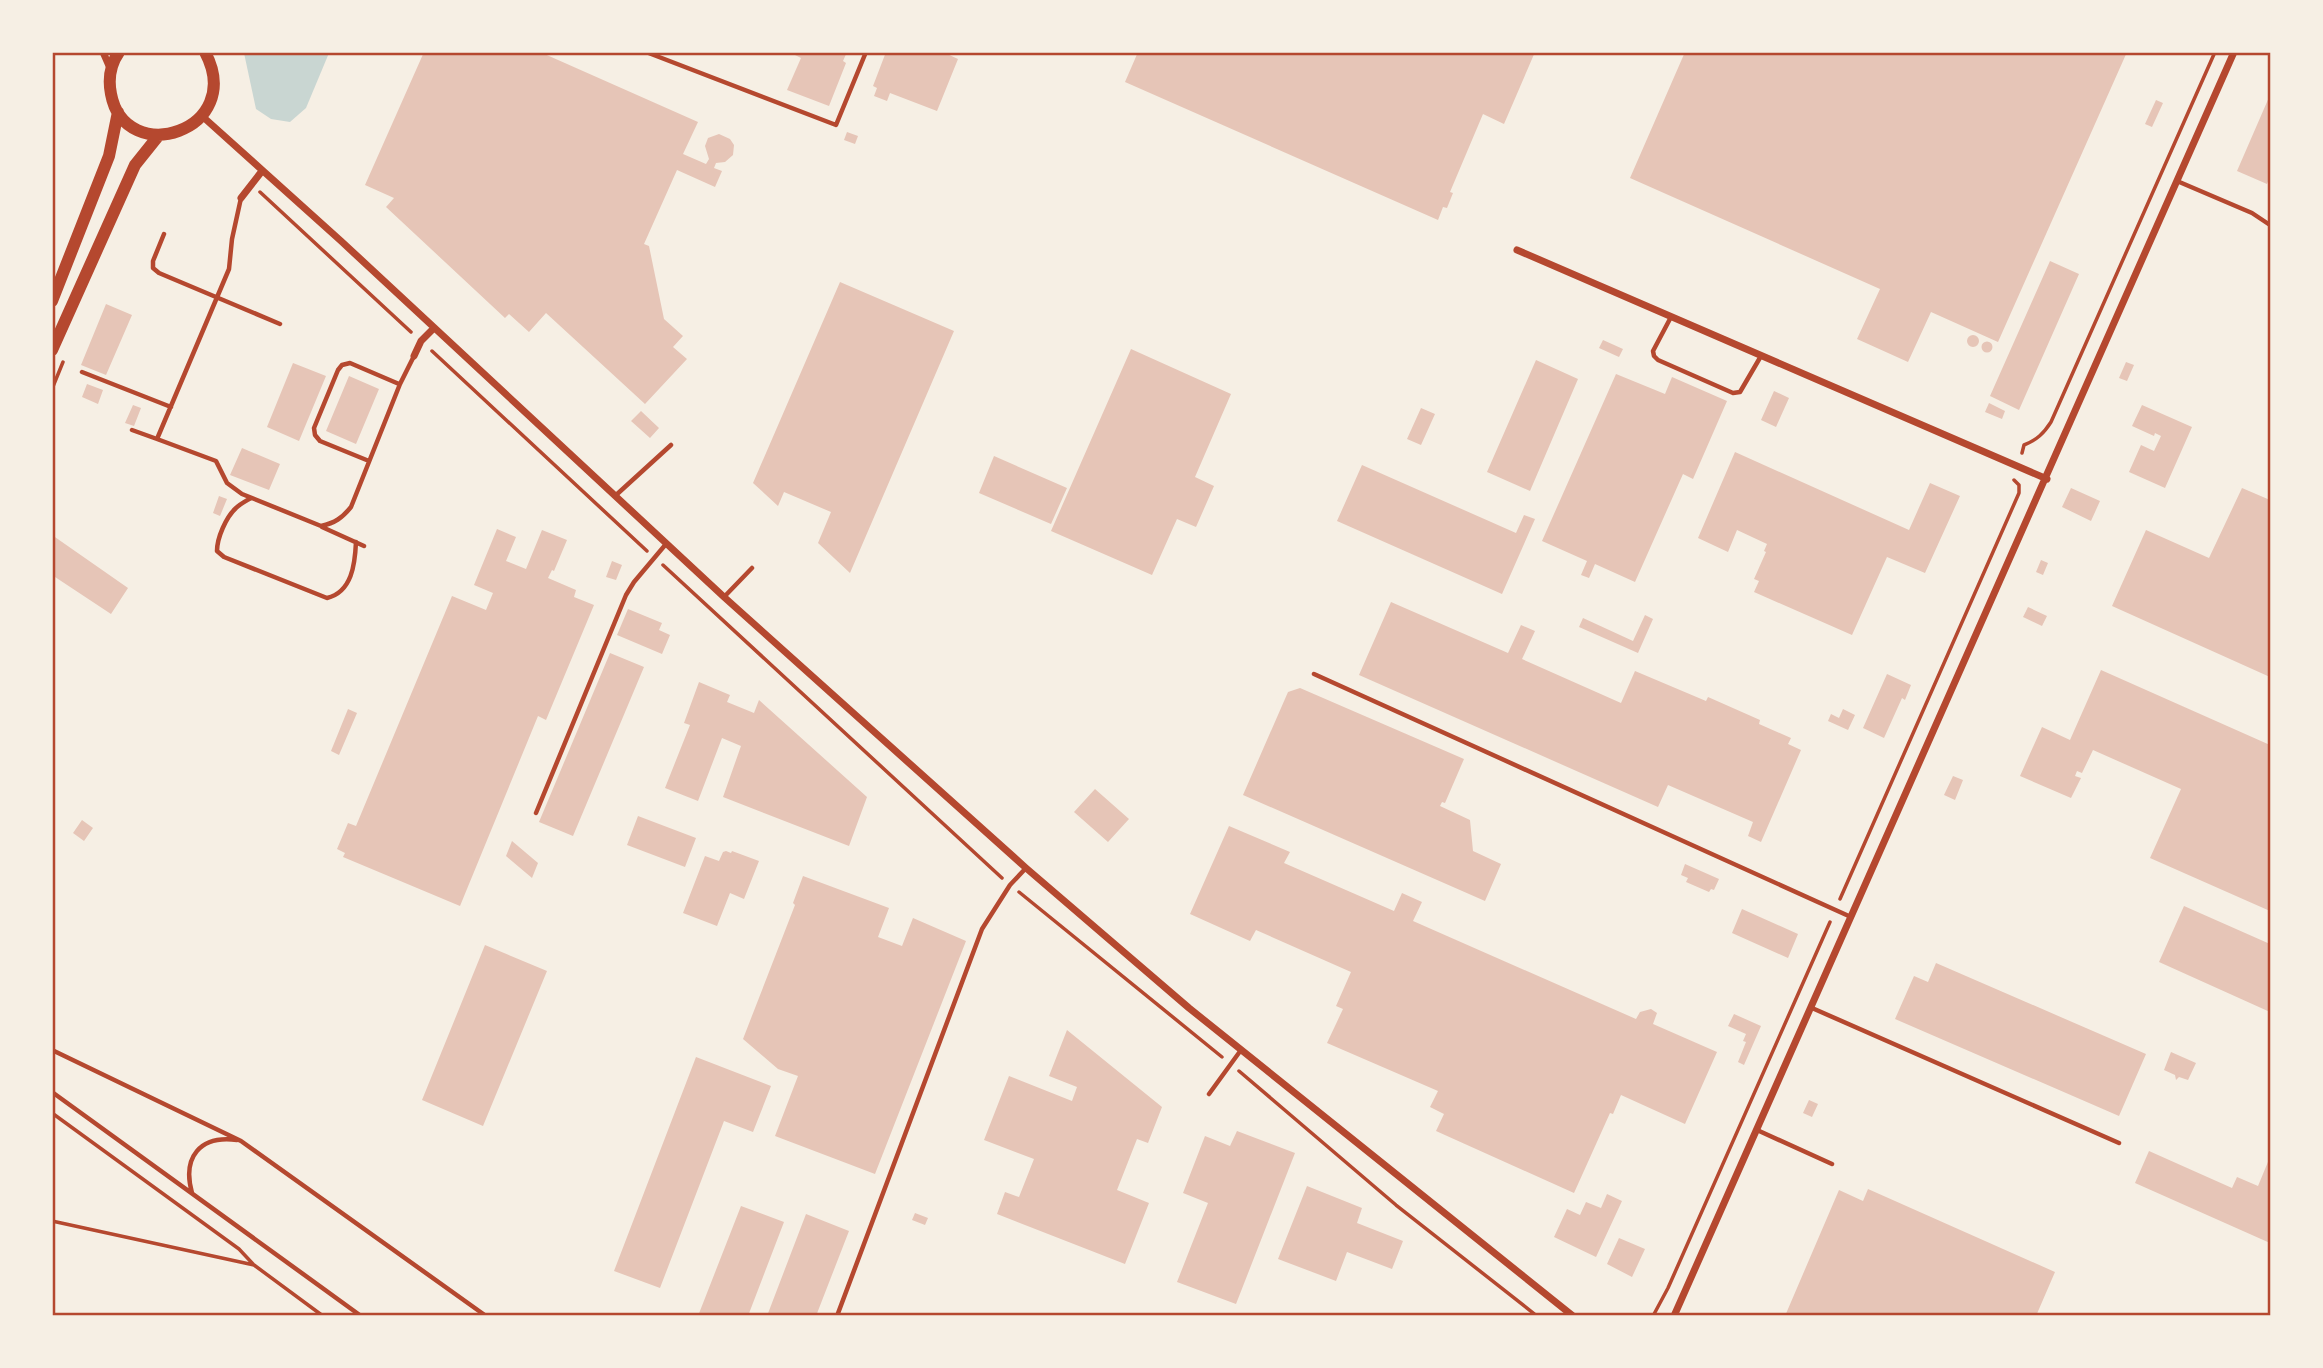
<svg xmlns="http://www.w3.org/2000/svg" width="2323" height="1368" font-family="Raleway,sans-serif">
	<rect width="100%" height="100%" fill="#f6efe4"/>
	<path fill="#c9d6d2" d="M244,53v-1l85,1 -23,55 -16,14 -19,-3 -15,-10z"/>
	<path fill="#e6c5b7" d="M424,52h116l158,70 -15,32 23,10 3,-5 -4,-13 3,-8 11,-4 11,5 4,6 -1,10 -8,7 -9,1 -2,5 8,3 -7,16 -38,-17 -33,74 5,2 15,73 19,17 -10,11 14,12 -42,45 -99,-91 -17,19 -20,-18 -4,4 -119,-111 8,-9 -29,-13z
		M789,52h58l-4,9 3,2 -17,43 -42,-16 14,-32z
		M886,52h57l15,7 -21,52 -47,-18 -3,8 -13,-5 3,-8 -4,-2z
		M1138,52h397l-31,72 -21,-10 -33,78 3,1 -6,15 -4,-1 -5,13 -313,-138z
		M1685,52h442l-129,290 -67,-30 -23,50 -51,-23 23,-50 -250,-111z
		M2270,95v82l-3,7 -30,-13z
		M2156,100l7,3 -11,24 -7,-3z
		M847,132l11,4 -3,8 -11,-4z
		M2050,261l29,13 -60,136 -29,-14z
		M840,282l114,49 -104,242 -32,-30 13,-31 -47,-20 -6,14 -25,-23z
		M106,304l26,11 -26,60 -25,-10z
		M1967 341a6 6 0 1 1 12 0a6 6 0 1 1-12 0Z
		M1603,340l20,9 -4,8 -20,-9z
		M1981.5 347a5.5 5.5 0 1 1 11 0a5.5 5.5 0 1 1-11 0Z
		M1131,349l100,45 -36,83 19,9 -18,41 -19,-8 -25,56 -101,-44z
		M1536,360l42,19 -48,112 -43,-19z
		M2126,362l8,3 -7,16 -8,-3z
		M293,363l33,13 -27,65 -32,-14z
		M1616,374l49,20 7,-17 55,24 -34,78 -10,-5 -48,108 -40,-18 -6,14 -8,-3 6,-14 -45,-20z
		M349,376l30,13 -23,55 -30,-13z
		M87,384l16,6 -5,14 -16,-7z
		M1774,391l15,7 -13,29 -15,-7z
		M1989,403l16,8 -3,8 -17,-7z
		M133,405l8,3 -7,18 -9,-3z
		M2142,405l50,22 -27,61 -36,-16 12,-27 13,6 7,-15 -6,-3 -1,3 -22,-10z
		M1421,408l14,6 -14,31 -14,-6z
		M641,411l18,17 -9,10 -19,-17z
		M242,448l38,16 -11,26 -39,-15z
		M1735,452l174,78 21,-47 30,13 -35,77 -38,-16 -35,78 -98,-43 5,-11 -5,-2 12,-27 -2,-1 3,-7 -30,-14 -9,22 -30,-14z
		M994,456l73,32 -16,36 -72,-31z
		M1362,465l154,68 8,-18 11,4 -33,75 -165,-73z
		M2071,488l29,13 -9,20 -29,-14z
		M2242,488l28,12v177l-158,-71 34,-76 63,28z
		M219,496l8,3 -7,17 -7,-3z
		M497,529l19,8 -10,24 20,8 16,-39 25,10 -13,31 -2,-1 -4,8 28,12 -2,7 20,8 -48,115 -8,-4 -78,190 -117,-49 2,-4 -8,-4 11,-26 8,3 96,-230 34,14 7,-17 -19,-8z
		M52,535l76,53 -17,26 -59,-39z
		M2041,560l7,3 -5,12 -7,-3z
		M612,561l10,4 -6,15 -10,-3z
		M1391,602l117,51 13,-28 14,6 -13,28 99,44 14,-32 71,30 2,-4 52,23 -1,4 32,14 -3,6 13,6 -40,92 -13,-6 5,-14 -85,-37 -10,22 -299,-132z
		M2028,607l19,9 -5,10 -19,-9z
		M628,609l34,14 -3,7 11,5 -8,19 -45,-19z
		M1645,615l8,4 -15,34 -59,-26 4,-9 50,23z
		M610,653l34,14 -71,169 -34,-14z
		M2101,670l169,75v166l-120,-53 31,-69 -88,-39 -11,23 -5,-2 -2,5 6,2 -10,20 -51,-22 22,-49 28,13z
		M1887,674l24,11 -6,15 -3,-2 -18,40 -21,-10z
		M699,682l31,13 -3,7 27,11 5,-13 108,97 -18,49 -126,-49 18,-51 -19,-8 -24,63 -33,-13 25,-63 -6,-2z
		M1300,688l164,71 -19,44 -3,-1 -2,4 30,14 3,31 28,13 -16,37 -242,-106 45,-103z
		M348,709l9,4 -18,42 -8,-4z
		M1843,709l12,6 -7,15 -20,-9 3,-7 8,4z
		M1953,776l10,4 -8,20 -11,-5z
		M1095,789l34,30 -21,23 -34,-30z
		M638,816l58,22 -11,29 -58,-22z
		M82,820l11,8 -9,13 -11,-8z
		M1229,826l61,26 -6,11 110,48 8,-18 20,9 -9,19 223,98 4,-7 11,-3 6,4 -4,11 64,28 -32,72 -64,-29 -8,19 -3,-1 -36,80 -138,-62 8,-17 -14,-7 8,-16 -111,-48 16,-34 -7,-3 15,-34 -95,-42 -6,11 -60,-27z
		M512,841l26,22 -6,15 -26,-22z
		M726,851l5,2 1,-2 27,10 -15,38 -14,-6 -13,33 -34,-13 22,-57 14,5 4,-9z
		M1685,864l34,15 -5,11 -3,-1 -2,3 -23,-10 2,-4 -7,-3z
		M803,876l86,32 -11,29 24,9 11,-28 53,23 -91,233 -100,-38 23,-60 -20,-7 -35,-30 52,-134 -2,-2z
		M2184,906l86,38v68l-111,-50z
		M1742,909l56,25 -10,24 -56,-25z
		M485,945l62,26 -64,155 -61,-26z
		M1936,963l210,91 -27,62 -224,-97 19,-43 14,6z
		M1734,1014l27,12 -17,39 -6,-3 8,-20 -3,-1 3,-7 -18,-8z
		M1067,1030l95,77 -14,36 -11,-4 -20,51 32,13 -24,61 -128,-50 8,-22 14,5 15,-38 -50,-19 25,-64 63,25 5,-14 -28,-11z
		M2171,1052l25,11 -8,17 -9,-3 -3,3 -1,-5 -11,-5z
		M696,1057l75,29 -18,46 -29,-11 -64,167 -46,-17z
		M1809,1100l9,4 -6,13 -9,-4z
		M1237,1131l58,22 -59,151 -59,-22 31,-79 -25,-10 22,-57 25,10z
		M2149,1151l83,37 5,-11 21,9 12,-29v86l-135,-60z
		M1307,1186l55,22 -5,15 46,18 -11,28 -45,-17 -11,29 -58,-22z
		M1868,1189l187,83 -19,44h-251l54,-126 24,11z
		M1607,1194l15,7 -26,56 -42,-20 13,-28 13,6 6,-13 15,6z
		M741,1206l43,16 -36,94h-50z
		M915,1213l13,5 -3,7 -13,-5z
		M806,1214l43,17 -33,85h-49z
		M1619,1238l26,11 -13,28 -25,-13z"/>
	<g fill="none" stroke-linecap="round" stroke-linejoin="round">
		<path stroke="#b5482f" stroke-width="3.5" d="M260,192l151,140
			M432,351l215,200
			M52,389l11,-27
			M2022,453l2,-8c13,-5 20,-12 27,-23l164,-370
			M663,565l339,313
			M1019,892l203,165
			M1840,899l179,-406v-8l-5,-5
			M1239,1071l157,134 141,111
			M52,1113l187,136 14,15
			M52,1221l202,44 69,51
			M1653,1316l15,-28 162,-366"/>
		<path stroke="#b5482f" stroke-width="4.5" d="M646,52l190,73 30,-73
			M2177,181l75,32 18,12
			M164,234l-11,27v7l6,5 121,51
			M1671,317l-18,34 1,5 4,4 75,33 7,-1 21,-36
			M82,372l89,35
			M132,430l25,9 72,-170 3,-30 9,-41
			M157,439l59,22 11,22 15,11 79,32c14,-3 21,-8 30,-19l49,-123 14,-28
			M369,461l-49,-20 -5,-6 -1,-7 24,-58 4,-5 8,-2 49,21
			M615,496l56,-51
			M251,498c-5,3 -11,6 -15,10 -10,9 -19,30 -19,43l7,6 103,41c25,-6 28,-34 29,-56
			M322,527l42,19
			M724,597l28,-29
			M1314,674l537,243
			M536,813l90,-218 8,-13 32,-38
			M1812,1008l307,135
			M52,1050l189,91 245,175
			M52,1092l309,224
			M1209,1094l32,-44
			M1757,1130l75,34
			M192,1193c-10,-36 8,-58 45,-53
			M837,1316l145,-387 28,-44 16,-17"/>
		<path stroke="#b5482f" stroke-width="7" d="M103,52l7,16
			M202,116l139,125 383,356 302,271 163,140 384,308
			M241,198l21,-27
			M1517,250l530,229
			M414,356l7,-15 13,-13
			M1674,1316l560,-1264"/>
		<path stroke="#b5482f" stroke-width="12" d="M119,52c-9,13 -11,27 -8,42 14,75 136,37 94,-42
			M52,301l57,-145 9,-44
			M52,350l83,-185 24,-30"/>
	</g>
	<rect width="2323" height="1368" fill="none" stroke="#f6efe4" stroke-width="108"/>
	<rect x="54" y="54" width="2215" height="1260" fill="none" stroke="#b5482f" stroke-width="2.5"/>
</svg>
